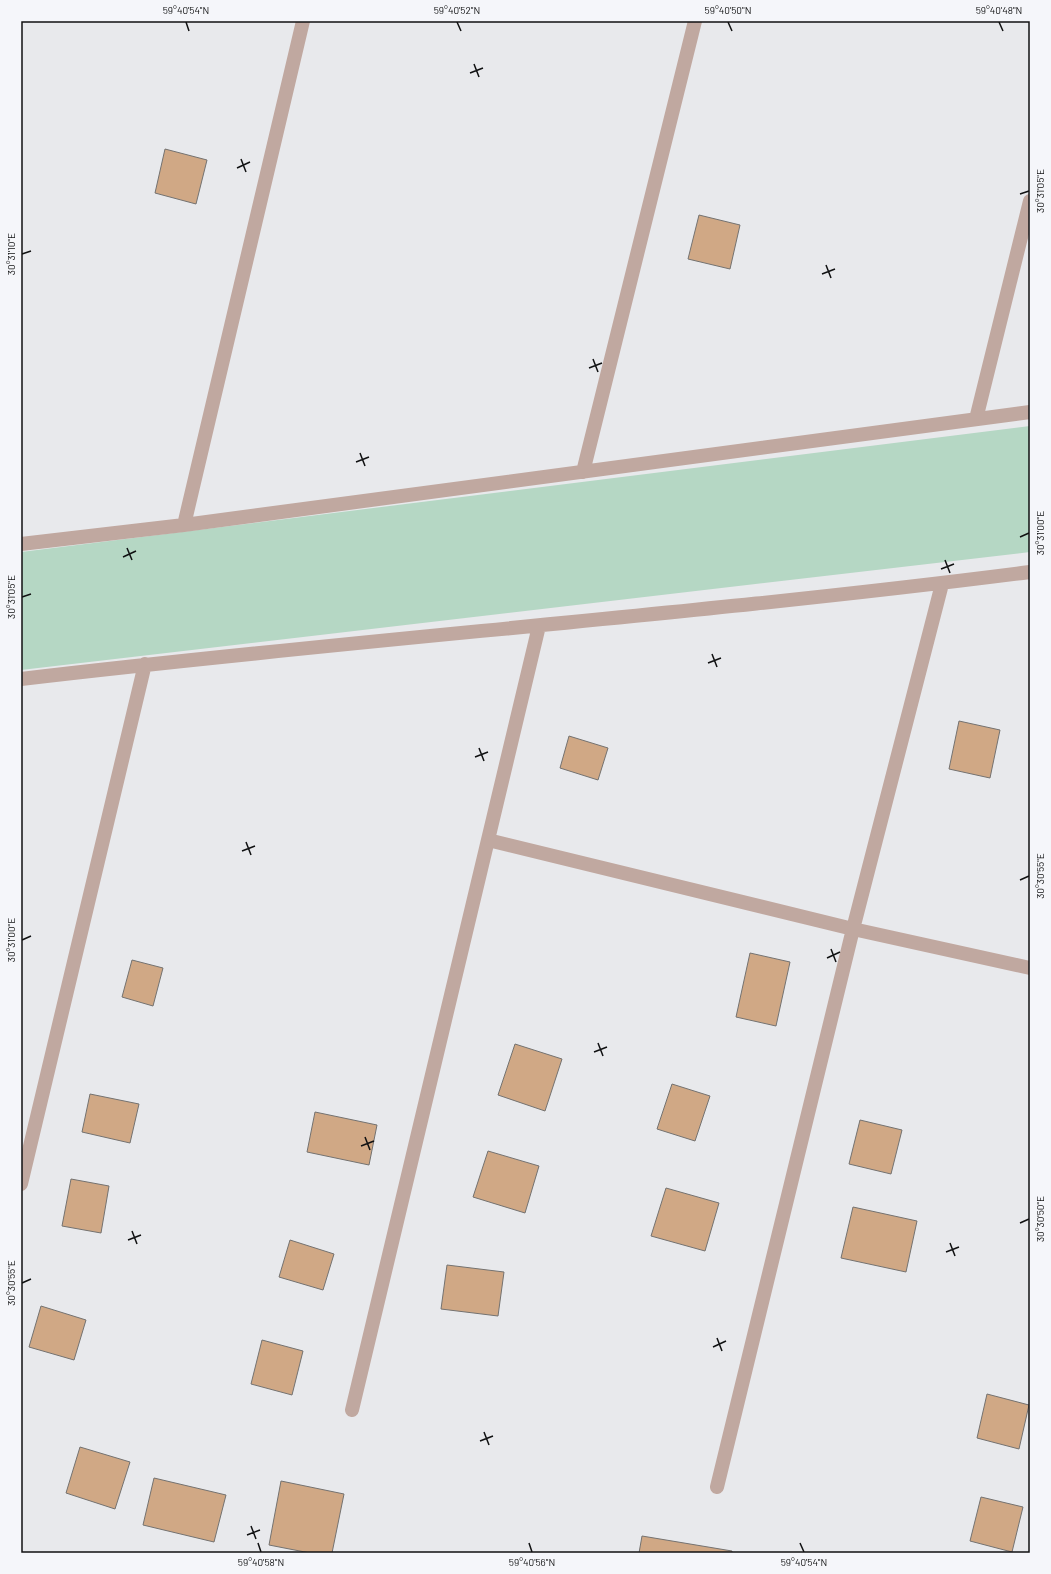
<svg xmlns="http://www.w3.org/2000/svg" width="1051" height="1574" font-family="Barlow,sans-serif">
	<rect width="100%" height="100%" fill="#e8e9ec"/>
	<path fill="#b5d7c4" d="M1030,426v126l-1009,118v-118z"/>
	<path fill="#d0a885" stroke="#747270" d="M165,149l42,11 -11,44 -41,-11z
		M699,215l41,10 -10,44 -42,-10z
		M959,721l41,9 -10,48 -41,-9z
		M569,736l39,12 -10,32 -38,-12z
		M750,953l40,9 -14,64 -40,-9z
		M132,960l31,8 -10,38 -31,-9z
		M515,1044l47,15 -17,52 -47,-16z
		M672,1084l38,12 -15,45 -38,-12z
		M90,1094l49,10 -9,39 -48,-11z
		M315,1112l62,13 -8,40 -62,-13z
		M860,1120l42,10 -11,44 -42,-10z
		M488,1151l51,15 -14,47 -52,-16z
		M71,1179l38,7 -8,47 -39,-7z
		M666,1188l53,15 -14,48 -54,-15z
		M853,1207l64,14 -11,51 -65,-14z
		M290,1240l44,14 -11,36 -44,-13z
		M447,1265l57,7 -6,44 -57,-7z
		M41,1306l45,14 -12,40 -45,-13z
		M262,1340l41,11 -11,44 -41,-11z
		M987,1394l42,11 -10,44 -42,-11z
		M80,1447l50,15 -15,47 -49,-16z
		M154,1478l72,17 -12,47 -71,-17z
		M281,1481l63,13 -12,59h-22l-41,-8z
		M981,1497l42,10 -11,45 -42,-11z
		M642,1536l90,15v2h-93z"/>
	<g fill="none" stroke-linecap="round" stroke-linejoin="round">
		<path stroke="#c0a8a0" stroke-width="14" d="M976,419l54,-218
			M583,472l112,-451
			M184,525l119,-504
			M21,544l163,-19 846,-113
			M21,679c336,-40 674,-64 1009,-107
			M488,840l365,89 177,39
			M21,1184l124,-520
			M352,1410l187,-784
			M717,1487l136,-558 89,-345"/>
	</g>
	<path fill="none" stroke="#101112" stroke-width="1.5" d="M186,22l3,9M457,22l4,9M728,22l4,9M999,22l4,9M474,64l5,13M470,73l13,-5M241,159l5,13M237,168l13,-6M1020,194l9,-3M22,254l9,-3M826,265l5,13M822,274l13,-5M593,359l5,13M589,368l13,-5M360,453l5,13M356,462l13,-5M1020,537l9,-4M127,548l5,12M123,557l13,-6M945,560l5,13M941,569l13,-5M22,597l9,-3M712,654l5,13M708,663l13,-5M479,748l5,13M475,757l13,-5M246,842l5,13M242,851l13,-5M1020,880l9,-4M22,940l9,-4M831,949l5,13M827,958l13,-6M598,1043l5,13M594,1052l13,-5M365,1137l5,13M361,1146l13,-5M1020,1223l9,-4M132,1231l5,13M128,1240l13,-5M950,1243l5,13M946,1252l13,-5M22,1283l9,-4M717,1338l5,13M713,1347l13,-6M484,1432l5,13M480,1441l13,-5M251,1526l5,13M247,1535l13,-5M258,1543l3,9M529,1543l3,9M800,1543l4,9"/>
	<rect width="1051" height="1574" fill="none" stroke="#f5f6fa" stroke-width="44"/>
	<rect x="22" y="22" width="1007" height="1530" fill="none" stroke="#101112" stroke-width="1.5"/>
	<g font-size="10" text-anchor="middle" fill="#101112">
		<text x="186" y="14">59°40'54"N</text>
		<text x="457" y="14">59°40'52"N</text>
		<text x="728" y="14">59°40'50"N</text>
		<text x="999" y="14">59°40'48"N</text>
		<text transform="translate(1040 191) rotate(-90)" y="4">30°31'05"E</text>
		<text transform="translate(11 254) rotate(-90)" y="4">30°31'10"E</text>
		<text transform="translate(1040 533) rotate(-90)" y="4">30°31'00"E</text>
		<text transform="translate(11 597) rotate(-90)" y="4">30°31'05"E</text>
		<text transform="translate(1040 876) rotate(-90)" y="4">30°30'55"E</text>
		<text transform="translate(11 940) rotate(-90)" y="4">30°31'00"E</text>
		<text transform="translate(1040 1219) rotate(-90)" y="4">30°30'50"E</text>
		<text transform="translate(11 1283) rotate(-90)" y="4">30°30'55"E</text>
		<text x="261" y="1566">59°40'58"N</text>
		<text x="532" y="1566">59°40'56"N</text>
		<text x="804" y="1566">59°40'54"N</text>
	</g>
</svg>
